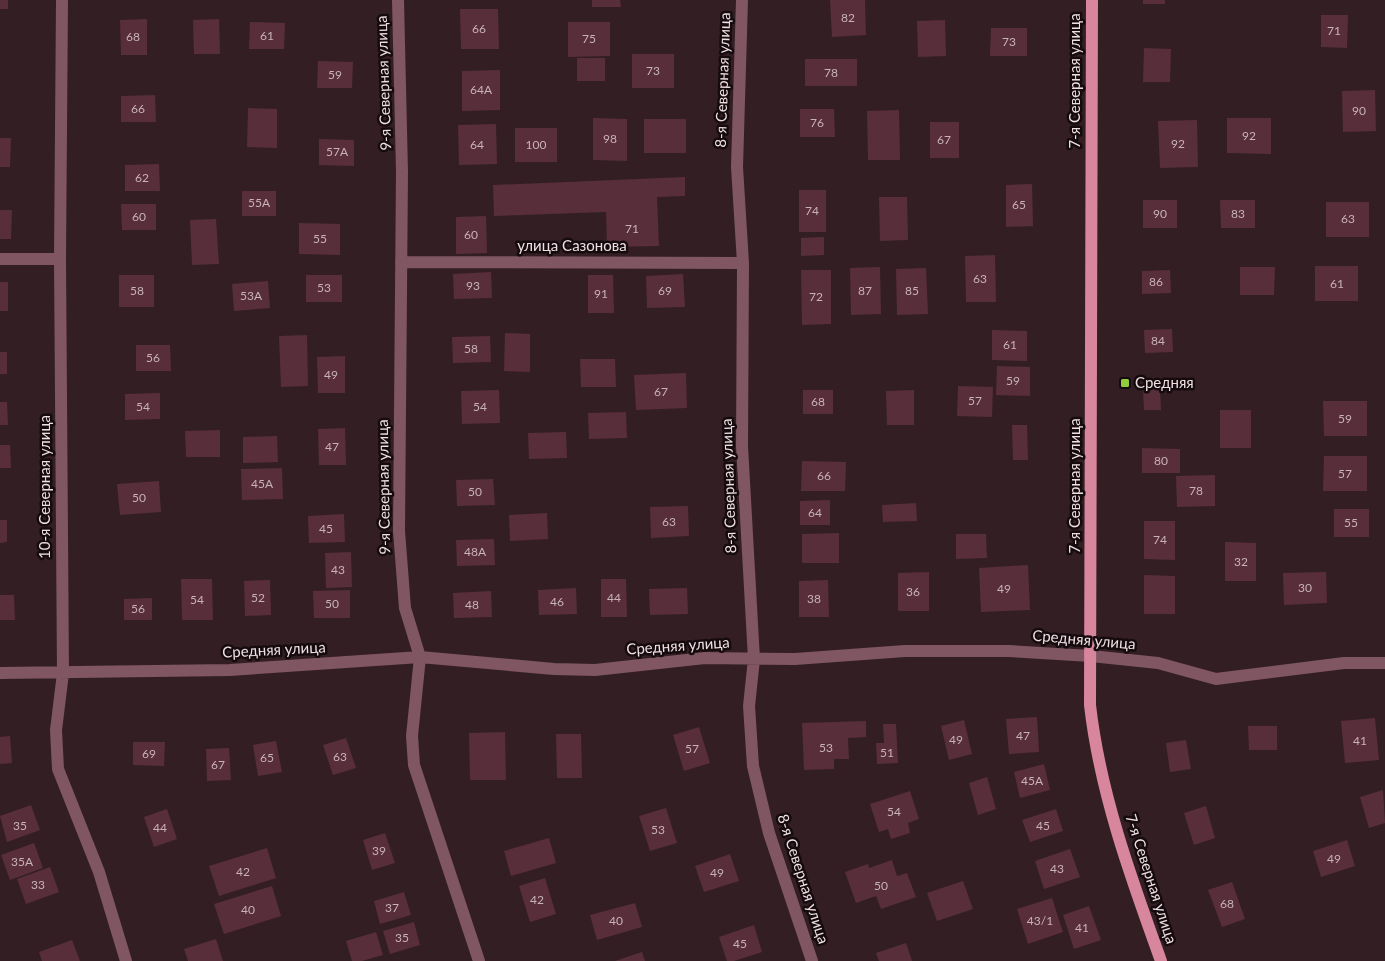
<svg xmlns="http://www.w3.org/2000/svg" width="1385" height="961" font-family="Lato,sans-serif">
	<rect width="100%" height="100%" fill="#331e24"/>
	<path fill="#582e3b" d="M0,0h8v9h-8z
		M592,0h28l1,7h-29z
		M830,0h35l1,35 -34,2z
		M1143,0h22v4h-22z
		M460,9h38l1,40h-38z
		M1321,15h27l-1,33 -26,-1z
		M147,19v36h-26l-1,-35z
		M219,19l1,35h-26l-1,-34z
		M945,20l1,36 -28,1 -1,-36z
		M250,22l35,1 -1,26h-35z
		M568,22h42v34l-42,1z
		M991,28h36v28h-37z
		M1144,48l27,1 -1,33h-27z
		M632,54h42v34h-42z
		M577,58h28v23h-28z
		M805,59h52v27h-52z
		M318,61l35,1 -1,26h-35z
		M500,70v40l-38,1v-40z
		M1375,90l1,41 -33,1 -1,-41z
		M155,95l1,27h-35v-26z
		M248,108l29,1v39l-30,-1z
		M800,109h34l1,28h-35z
		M899,110l1,50h-32l-1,-49z
		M593,118l34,1v42l-34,-1z
		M1227,118h44v36l-44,-1z
		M644,119h42v34h-42z
		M1197,120l1,47 -38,1 -2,-47z
		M930,122h29v36h-29z
		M496,124l1,40 -38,1 -1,-40z
		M515,128h42v34h-42z
		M0,138h11l-1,29h-10z
		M319,139l35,1v26l-35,-1z
		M159,164l1,27h-35v-26z
		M685,177v19l-28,1 2,49 -52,1 -1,-35 -112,4 -1,-31z
		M1032,184l1,42 -27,1v-42z
		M799,190h27v42h-27z
		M242,191h34v25h-34z
		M879,197h28l1,43 -28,1z
		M1143,200h34v28h-34z
		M1220,200h35v28h-34z
		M1326,202h43v35h-43z
		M121,204h35v26h-34z
		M0,210h12l-1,29h-11z
		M486,216l1,37 -31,1v-37z
		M216,219l3,45 -27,1 -2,-45z
		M299,223l41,1v31l-41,-1z
		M824,237v18l-23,1v-18z
		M995,255l1,47h-30l-1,-46z
		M1315,266h43v35h-43z
		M880,267l1,47 -30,1 -1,-47z
		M1240,267h35l-1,28h-34z
		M926,268l2,46 -31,1 -1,-46z
		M801,270h30v54l-29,1z
		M1170,270l1,23 -29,1v-23z
		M491,272l1,26 -38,1 -1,-25z
		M683,274l2,33 -38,1 -1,-32z
		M119,275h35v32h-35z
		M306,275h36v27h-36z
		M588,275h25l1,38h-26z
		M268,281l2,27 -36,3 -2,-27z
		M0,282h8v29h-8z
		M1172,329l1,23 -28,1 -1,-23z
		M992,330l35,1v30l-35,-1z
		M505,333l25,1v38l-26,-1z
		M307,335l1,51 -27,1 -2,-51z
		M490,336l1,26 -38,1 -1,-26z
		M136,345h34l1,26h-35z
		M0,352h7v22h-7z
		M345,356v37h-27l-1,-36z
		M580,359h35l1,28h-35z
		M997,366l33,1v29l-34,-1z
		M686,373l1,35 -51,2 -2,-35z
		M958,386l35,1 -1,30 -35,-1z
		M1160,388l1,22h-17l-1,-21z
		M499,390l1,33 -38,1 -1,-33z
		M803,390h30v24h-30z
		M914,390v35h-27l-1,-34z
		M160,393v26l-35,1v-26z
		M1323,401h44v35h-43z
		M0,402h7l1,23h-8z
		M1220,410h31v38h-31z
		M626,412l1,26 -38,1 -1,-26z
		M1012,425h15l1,35h-15z
		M345,428l1,37h-27l-1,-36z
		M220,430v27h-34l-1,-26z
		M566,432l1,26 -38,1 -1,-26z
		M277,436l1,26 -35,1v-26z
		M0,445h10l1,23h-11z
		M1142,448l38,1v24h-38z
		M1324,456h43v35h-44z
		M802,461l44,1 -1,29h-44z
		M282,468l1,31 -41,1 -1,-31z
		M1215,475v31l-38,1 -1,-31z
		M493,479l2,26 -38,1 -1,-26z
		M159,481l2,31 -41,3 -3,-31z
		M830,500v25h-30v-24z
		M916,503l1,18 -34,1 -1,-17z
		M688,506l1,30 -38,2 -1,-31z
		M1334,509h35v28h-35z
		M547,513l1,26 -38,2 -1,-26z
		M344,514l1,28 -36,1 -1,-27z
		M0,520h7v22l-7,1z
		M1144,521h31v39l-31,-1z
		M839,533v30h-37v-29z
		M956,534h30l1,24 -31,1z
		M494,539l1,26 -38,1 -1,-26z
		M1225,542l31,1v38h-31z
		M351,552l1,35 -26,1 -1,-35z
		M1028,565l2,45 -49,2 -2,-44z
		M929,572v39h-31v-38z
		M1326,572l1,31 -43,2 -1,-32z
		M1144,575l31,1v38h-31z
		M181,579h31l1,41h-31z
		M601,579h25l1,38h-26z
		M270,580l1,35 -26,1 -1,-35z
		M828,580l1,37h-30v-36z
		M576,588l1,26 -38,1 -1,-25z
		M687,588l1,26 -38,1 -1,-26z
		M350,590v28h-36l-1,-27z
		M491,591l1,26 -38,1 -1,-25z
		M0,595h14l1,25h-15z
		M152,598v22h-28v-21z
		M1037,717l2,35 -30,2 -3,-35z
		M1375,718l4,42 -34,3 -4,-42z
		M964,720l8,34 -23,6 -8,-34z
		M866,721v16l-18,1 1,21h-15v10l-30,1 -2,-47z
		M883,724h13l2,39 -21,1 -1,-21h8z
		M1248,726h29v24h-28z
		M699,727l11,36 -26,8 -11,-36z
		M505,732l1,48h-36l-1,-47z
		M556,734h25l1,44h-25z
		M10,736l2,27 -12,1v-27z
		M346,738l10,30 -23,7 -10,-30z
		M1186,740l5,29 -21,3 -4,-29z
		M276,741l6,31 -24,4 -5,-31z
		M133,742h32l-1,24 -31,-1z
		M229,748l2,32 -24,1 -1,-32z
		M1044,764l6,26 -30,8 -6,-26z
		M987,777l9,32 -18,6 -9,-32z
		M1383,790l2,33 -16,5 -9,-31z
		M910,791l9,28 -11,4 2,10 -19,6 -3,-10 -9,3 -9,-28z
		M31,805l9,25 -33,12 -7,-26z
		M1206,806l9,32 -21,7 -10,-32z
		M666,808l11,35 -27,8 -11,-35z
		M167,809l10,30 -23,8 -10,-30z
		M1056,809l7,22 -33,11 -8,-22z
		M385,833l10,30 -23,7 -9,-30z
		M549,838l7,25 -45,13 -7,-25z
		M1347,840l8,26 -34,11 -8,-26z
		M34,843l9,25 -33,12 -9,-25z
		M267,848l9,30 -57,18 -10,-30z
		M1070,849l10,28 -36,12 -9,-28z
		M730,854l9,27 -35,11 -9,-26z
		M892,860l5,16 10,-3 9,24 -35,12 -5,-13 -20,7 -11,-31 23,-8 1,4z
		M50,867l9,25 -33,12 -9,-25z
		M545,878l11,36 -26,8 -11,-36z
		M963,881l10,28 -36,12 -10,-28z
		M1232,882l13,37 -23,8 -14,-37z
		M272,886l9,30 -57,18 -10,-30z
		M404,892l7,23 -31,9 -6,-23z
		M1052,898l11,34 -35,12 -11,-35z
		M635,903l7,24 -45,13 -7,-25z
		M1089,906l12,34 -27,9 -11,-34z
		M414,922l6,23 -30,9 -7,-23z
		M754,925l8,27 -28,9h-7l-8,-24z
		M376,932l7,23 -21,6h-10l-6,-20z
		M216,939l7,22h-35l-4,-12z
		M72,940l8,21h-38l-3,-9z
		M906,943l6,18h-33l-3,-8z
		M642,952l3,9h-30z"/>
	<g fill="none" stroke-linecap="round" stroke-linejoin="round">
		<path stroke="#7f5662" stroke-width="12" d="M62,0l-2,259 3,414 -7,57 2,39 41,103 27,89
			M398,0l4,172 -3,359 6,77 15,49 -8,79 2,29 65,196
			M742,0l-5,167 6,96 -1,183 12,213 -5,47 4,60 16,67 43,128
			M0,259h60
			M401,262l342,1
			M0,673l230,-3 190,-13 134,12 41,1 110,-12 90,1 110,-8h104l82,5 67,7 58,16 128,-16h41"/>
		<path stroke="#d8859e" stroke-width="12" d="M1092,0l-2,705c10,88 41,173 71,256"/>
	</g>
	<rect fill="#93cd3e" stroke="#150b0e" stroke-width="2" x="1120" y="378" width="10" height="10" rx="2.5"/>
	<g text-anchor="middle" stroke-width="5" stroke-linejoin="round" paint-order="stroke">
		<g font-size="12" fill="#c8b3b8">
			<text x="848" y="22">82</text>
			<text x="479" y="33">66</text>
			<text x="1334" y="35">71</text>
			<text x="267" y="40">61</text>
			<text x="133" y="41">68</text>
			<text x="589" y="43">75</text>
			<text x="1009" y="46">73</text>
			<text x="653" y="75">73</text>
			<text x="831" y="77">78</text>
			<text x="335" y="79">59</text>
			<text x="481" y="94">64А</text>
			<text x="138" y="113">66</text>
			<text x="1359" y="115">90</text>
			<text x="817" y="127">76</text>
			<text x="1249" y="140">92</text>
			<text x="610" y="143">98</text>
			<text x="944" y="144">67</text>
			<text x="1178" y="148">92</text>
			<text x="477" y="149">64</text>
			<text x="536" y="149">100</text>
			<text x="337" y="156">57A</text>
			<text x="142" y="182">62</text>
			<text x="259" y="207">55A</text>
			<text x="1019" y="209">65</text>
			<text x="812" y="215">74</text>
			<text x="1160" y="218">90</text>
			<text x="1238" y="218">83</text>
			<text x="139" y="221">60</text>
			<text x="1348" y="223">63</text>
			<text x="632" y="233">71</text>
			<text x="471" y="239">60</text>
			<text x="320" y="243">55</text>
			<text x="980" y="283">63</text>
			<text x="1156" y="286">86</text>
			<text x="1337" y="288">61</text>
			<text x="473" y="290">93</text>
			<text x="324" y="292">53</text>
			<text x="137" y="295">58</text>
			<text x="665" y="295">69</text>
			<text x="865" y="295">87</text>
			<text x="912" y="295">85</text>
			<text x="601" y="298">91</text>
			<text x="251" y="300">53A</text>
			<text x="816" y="301">72</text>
			<text x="1158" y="345">84</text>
			<text x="1010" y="349">61</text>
			<text x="471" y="353">58</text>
			<text x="153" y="362">56</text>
			<text x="331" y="379">49</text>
			<text x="1013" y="385">59</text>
			<text x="661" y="396">67</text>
			<text x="975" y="405">57</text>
			<text x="818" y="406">68</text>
			<text x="143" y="411">54</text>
			<text x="480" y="411">54</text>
			<text x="1345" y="423">59</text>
			<text x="332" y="451">47</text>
			<text x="1161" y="465">80</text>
			<text x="1345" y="478">57</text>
			<text x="824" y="480">66</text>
			<text x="262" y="488">45А</text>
			<text x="1196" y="495">78</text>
			<text x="475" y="496">50</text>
			<text x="139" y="502">50</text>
			<text x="815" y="517">64</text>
			<text x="669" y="526">63</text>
			<text x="1351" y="527">55</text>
			<text x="326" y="533">45</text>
			<text x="1160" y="544">74</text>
			<text x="475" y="556">48A</text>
			<text x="1241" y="566">32</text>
			<text x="338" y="574">43</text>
			<text x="1305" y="592">30</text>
			<text x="1004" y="593">49</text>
			<text x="913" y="596">36</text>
			<text x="258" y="602">52</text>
			<text x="614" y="602">44</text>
			<text x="814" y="603">38</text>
			<text x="197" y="604">54</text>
			<text x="557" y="606">46</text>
			<text x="332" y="608">50</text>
			<text x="472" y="609">48</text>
			<text x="138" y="613">56</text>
			<text x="1023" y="740">47</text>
			<text x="956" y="744">49</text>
			<text x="1360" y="745">41</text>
			<text x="826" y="752">53</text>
			<text x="692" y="753">57</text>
			<text x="887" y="757">51</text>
			<text x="149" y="758">69</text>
			<text x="340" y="761">63</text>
			<text x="267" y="762">65</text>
			<text x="218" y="769">67</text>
			<text x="1032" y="785">45А</text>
			<text x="894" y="816">54</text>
			<text x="20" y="830">35</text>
			<text x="1043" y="830">45</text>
			<text x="160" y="832">44</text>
			<text x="658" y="834">53</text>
			<text x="379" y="855">39</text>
			<text x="1334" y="863">49</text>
			<text x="22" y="866">35А</text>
			<text x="1057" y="873">43</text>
			<text x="243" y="876">42</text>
			<text x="717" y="877">49</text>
			<text x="38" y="889">33</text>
			<text x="881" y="890">50</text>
			<text x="537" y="904">42</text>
			<text x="1227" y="908">68</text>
			<text x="392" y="912">37</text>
			<text x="248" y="914">40</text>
			<text x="616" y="925">40</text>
			<text x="1040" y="925">43/1</text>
			<text x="1082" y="932">41</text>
			<text x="402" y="942">35</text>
			<text x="740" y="948">45</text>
		</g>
		<g font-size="15" fill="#eedfe2" stroke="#150b0e">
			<text transform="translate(723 80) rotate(-88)" y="5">8-я Северная улица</text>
			<text transform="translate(1075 81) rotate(-90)" y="5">7-я Северная улица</text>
			<text transform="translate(384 83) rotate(-92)" y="5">9-я Северная улица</text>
			<text x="572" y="251">улица Сазонова</text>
			<text transform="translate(729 486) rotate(-92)" y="5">8-я Северная улица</text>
			<text transform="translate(1075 486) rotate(-90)" y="5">7-я Северная улица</text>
			<text transform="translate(45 487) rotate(-90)" y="5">10-я Северная улица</text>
			<text transform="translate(384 487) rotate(-91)" y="5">9-я Северная улица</text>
			<text transform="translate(1084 640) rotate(5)" y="5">Средняя улица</text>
			<text transform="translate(678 646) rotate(-4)" y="5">Средняя улица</text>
			<text transform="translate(274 650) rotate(-3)" y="5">Средняя улица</text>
			<text transform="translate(803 879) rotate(72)" y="5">8-я Северная улица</text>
			<text transform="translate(1151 879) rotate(72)" y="5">7-я Северная улица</text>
		</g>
		<g font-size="15" fill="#eedfe2" stroke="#150b0e" text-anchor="start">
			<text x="1135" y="388">Средняя</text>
		</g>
	</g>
</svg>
